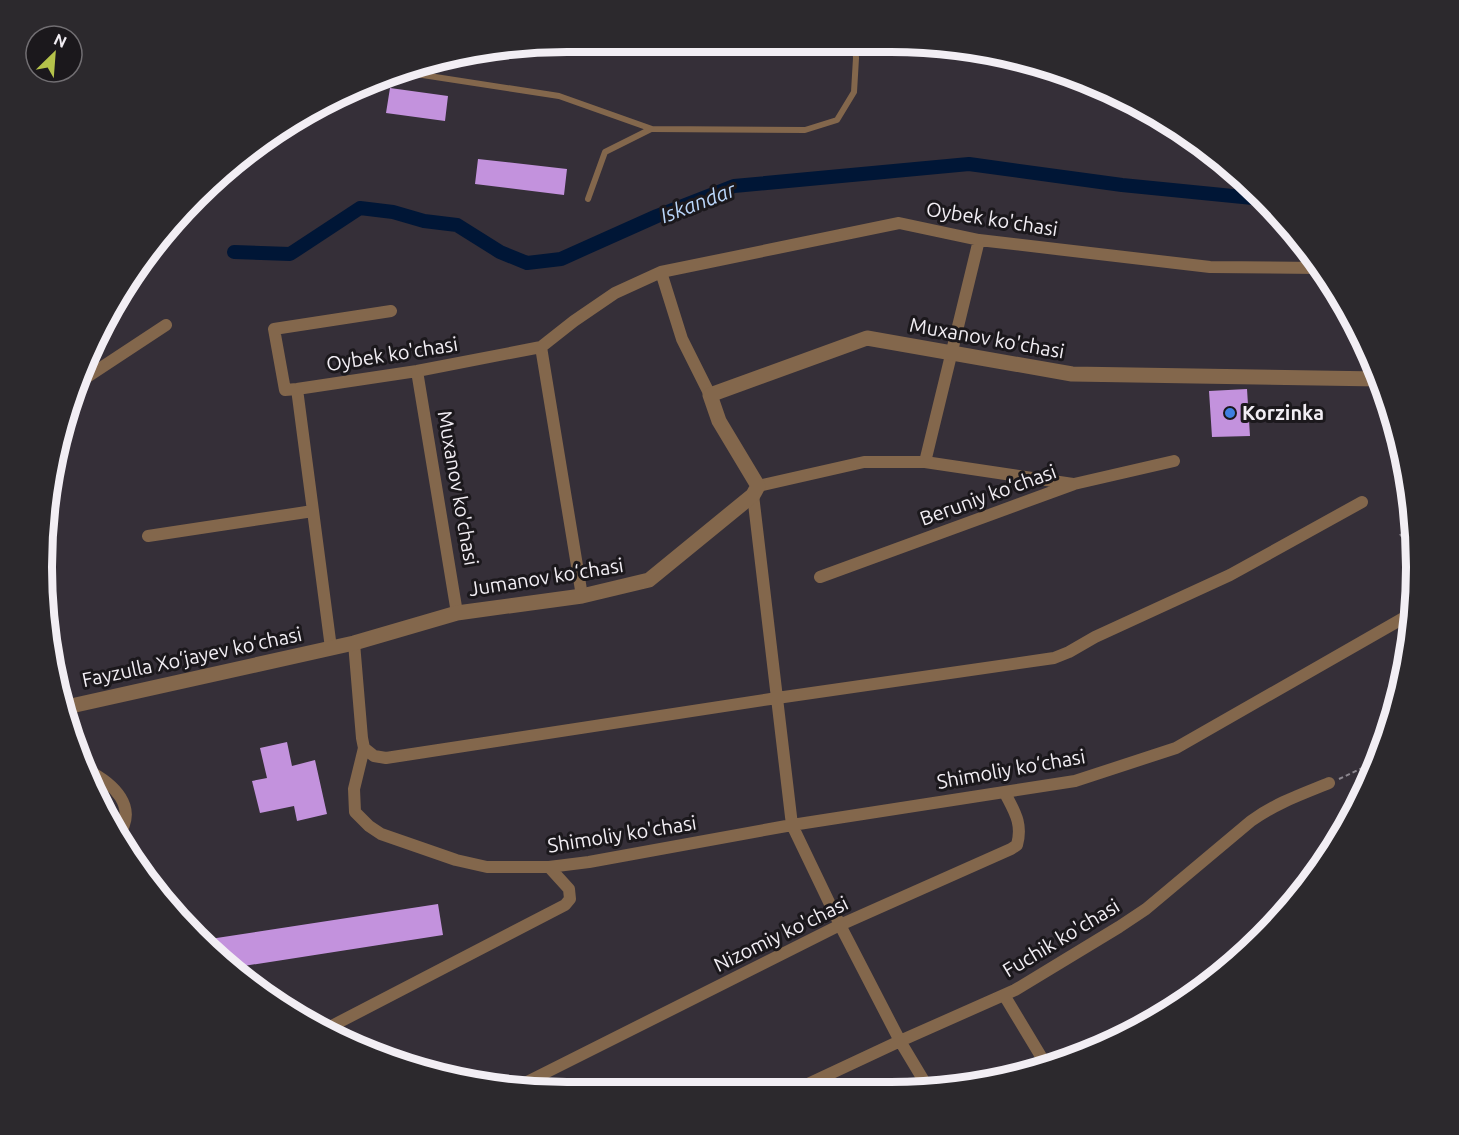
<svg xmlns="http://www.w3.org/2000/svg" width="1459" height="1135" font-family="Ubuntu,sans-serif">
	<rect width="100%" height="100%" fill="#352f38"/>
	<g fill="none" stroke-linecap="round" stroke-linejoin="round">
		<path stroke="#001636" stroke-width="14" d="M234,252l56,2 70,-46 33,4 31,9 33,4 43,27 27,11 34,-4 96,-43 77,-30 235,-22 153,21 141,14"/>
	</g>
	<path fill="#c392dd" d="M390,88l58,8 -3,25 -59,-8z
		M478,159l89,10 -3,26 -89,-11z
		M1247,389l3,47 -38,1 -3,-46z
		M287,742l5,24 23,-6 12,54 -30,7 -3,-15 -34,7 -8,-32 15,-3 -7,-30z
		M438,904l5,31 -212,33 -19,-16 -2,-13z"/>
	<g fill="none" stroke-linecap="round" stroke-linejoin="round">
		<path stroke="#8c878f" stroke-width="2" stroke-dasharray="4.5 3" stroke-linecap="butt" d="M1400,534l14,21
			M1339,779l38,-18"/>
		<path stroke="#83674c" stroke-width="6" d="M403,72l156,24 93,33 153,1 32,-10 17,-28 2,-34 -1,-15
			M588,199l17,-47 46,-23"/>
		<path stroke="#83674c" stroke-width="12" d="M661,272l21,67 28,56
			M391,311l-117,18 11,61 12,-1 120,-18 124,-24 33,-26 41,-28 46,-21 238,-49 80,17 231,27 110,1
			M541,347l41,249
			M417,371l40,242
			M81,381l85,-56
			M297,389l34,259
			M925,462l54,-222
			M758,486l106,-24h61l148,22
			M753,495l39,330 48,100 60,116 30,50
			M148,536l165,-25
			M820,577l254,-93 100,-23
			M354,643l8,95 2,10 10,8 12,2 391,-60 277,-40 15,-6 26,-15 135,-62 132,-73
			M364,748l-10,41 1,23 14,14 12,8 75,26 31,7h62l40,-5 203,-37 283,-44 101,-33 238,-136
			M87,770c26,13 53,37 30,67
			M1004,995l44,73
			M324,1030l241,-125 5,-6 -1,-10 -20,-22
			M515,1088l325,-163 171,-76 6,-4c6,-22 -3,-34 -12,-52
			M791,1092l109,-51 115,-51 104,-63 27,-18 105,-88c25,-18 51,-27 78,-38"/>
		<path stroke="#83674c" stroke-width="15" d="M62,708l292,-65 103,-30 125,-17 67,-16 104,-85 5,-9 -39,-65 -9,-26 157,-57 205,36 308,5"/>
	</g>
	<circle fill="#3f7fe0" stroke="#1b181c" stroke-width="2" cx="1230" cy="413" r="6"/>
	<g text-anchor="middle" stroke-width="6" stroke-linejoin="round" paint-order="stroke">
		<g font-size="20" fill="#f2eef4" stroke="#1b181c">
			<text transform="translate(992 219) rotate(9)" y="7">Oybek ko'chasi</text>
			<text transform="translate(987 338) rotate(10)" y="7">Muxanov ko'chasi</text>
			<text transform="translate(392 354) rotate(-9)" y="7">Oybek ko'chasi</text>
			<text transform="translate(458 488) rotate(80)" y="7">Muxanov ko'chasi</text>
			<text transform="translate(988 495) rotate(-20)" y="7">Beruniy ko‘chasi</text>
			<text transform="translate(546 577) rotate(-9)" y="7">Jumanov ko‘chasi</text>
			<text transform="translate(192 657) rotate(-12)" y="7">Fayzulla Xo‘jayev ko‘chasi</text>
			<text transform="translate(1011 769) rotate(-10)" y="7">Shimoliy ko‘chasi</text>
			<text transform="translate(622 834) rotate(-9)" y="7">Shimoliy ko'chasi</text>
			<text transform="translate(781 934) rotate(-26)" y="7">Nizomiy ko'chasi</text>
			<text transform="translate(1061 938) rotate(-31)" y="7">Fuchik ko'chasi</text>
		</g>
		<g font-size="20" font-weight="bold" fill="#f2eef4" stroke="#1b181c" text-anchor="start">
			<text x="1242" y="420">Korzinka</text>
		</g>
		<g font-size="21" font-style="italic" fill="#bad6fa" stroke="#1b181c">
			<text transform="translate(698 203) rotate(-21)" y="7">Iskandar</text>
		</g>
	</g>
	<path d="M0 0H1459V1135H0ZM567 52H891A515 515 0 0 1 1406 567V567A515 515 0 0 1 891 1082H567A515 515 0 0 1 52 567V567A515 515 0 0 1 567 52Z" fill="#2c292d" fill-rule="evenodd"/>
	<path fill="none" stroke="#f2eef4" stroke-width="8" d="M567 52H891A515 515 0 0 1 1406 567V567A515 515 0 0 1 891 1082H567A515 515 0 0 1 52 567V567A515 515 0 0 1 567 52Z"/>
	<g transform="translate(54 54) rotate(25)"><circle r="28" fill="#1b181c" stroke="#716e72" stroke-width="1.5"/>
	<path d="M0-4.5L10 22L0 15L-10 22Z" fill="#b5c24a"/>
	<text y="-9" font-size="16" font-weight="bold" text-anchor="middle" fill="#f2eef4">N</text>
	</g>
</svg>
